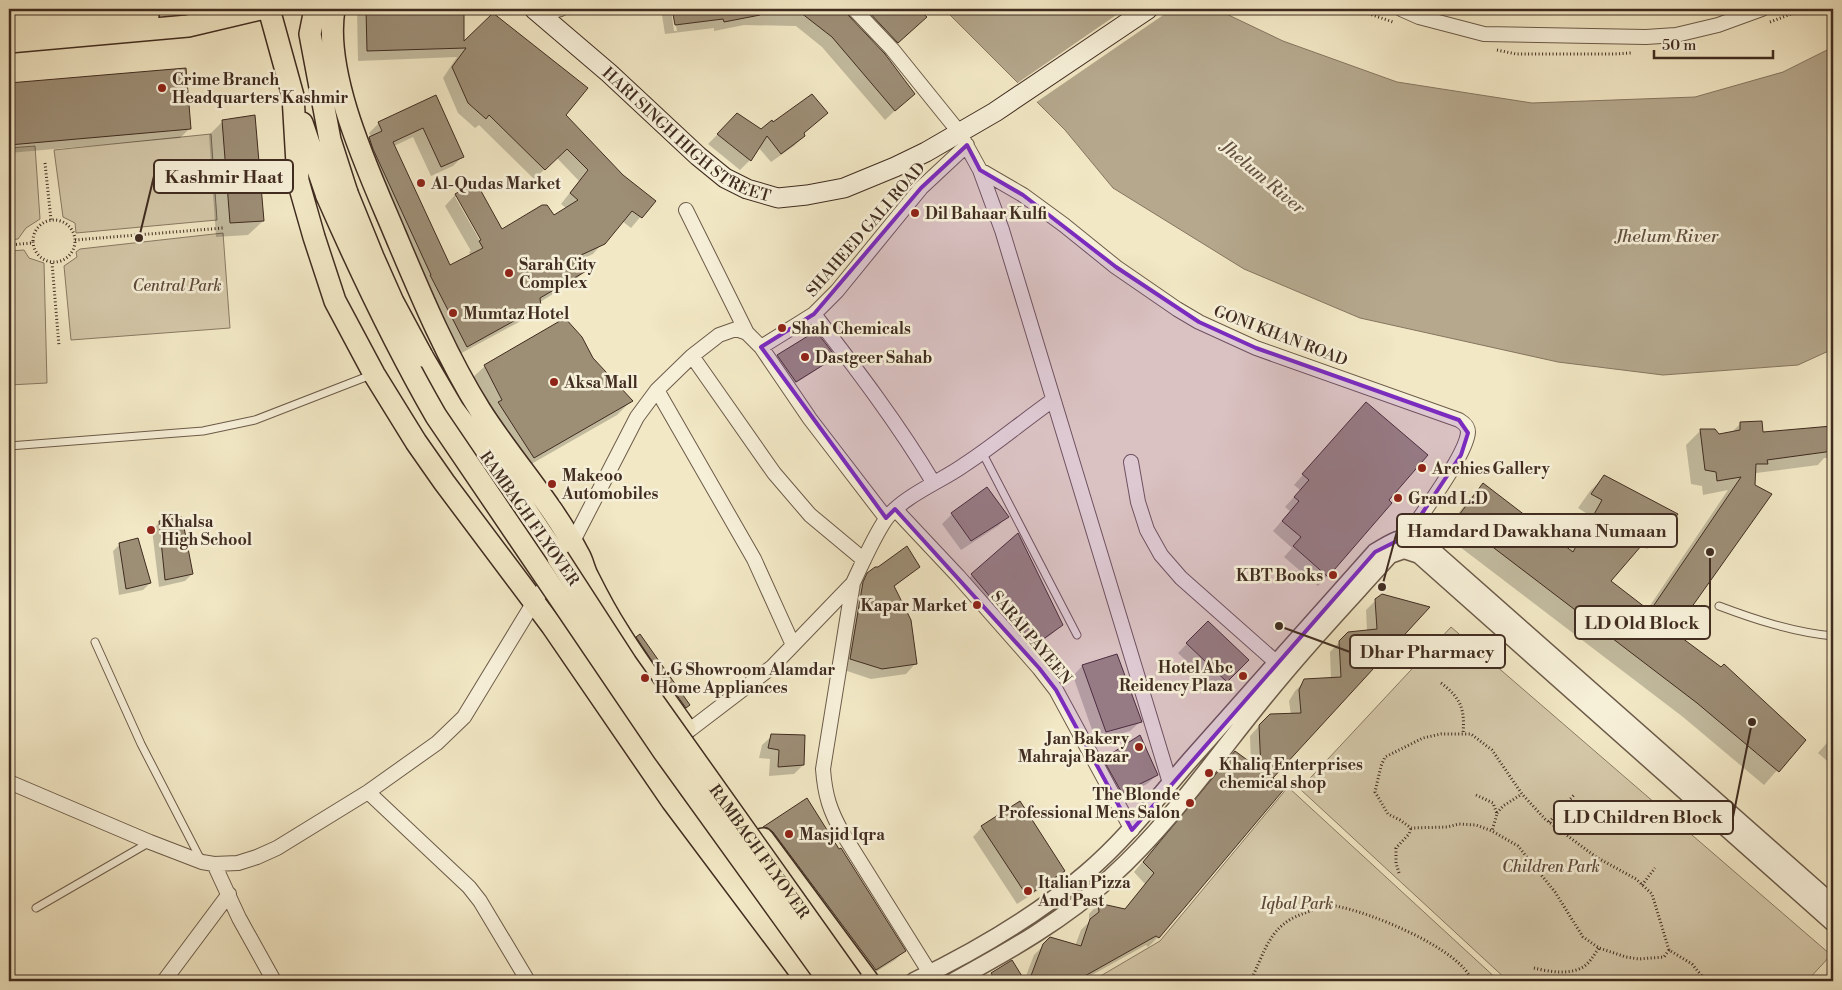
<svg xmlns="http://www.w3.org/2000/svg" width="1842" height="990" font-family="'Libre Bodoni',serif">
	<rect width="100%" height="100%" fill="#f2e8c5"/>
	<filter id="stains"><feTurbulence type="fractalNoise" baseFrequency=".004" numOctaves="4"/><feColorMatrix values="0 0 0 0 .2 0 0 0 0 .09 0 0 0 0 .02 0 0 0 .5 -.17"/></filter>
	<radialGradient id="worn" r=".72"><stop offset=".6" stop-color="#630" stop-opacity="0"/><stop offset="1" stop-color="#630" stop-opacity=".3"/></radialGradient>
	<path fill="#d4c8a9" stroke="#8a7a64" d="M211,134l6,86 -141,13 -1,-10 -12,-6 -9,-67z
		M35,146l5,73 -14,9 -8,11 -9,1v-92z
		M223,233l7,95 -159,12 -7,-74 13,-9 -1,-5 4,-3z
		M24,250l5,8 15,5 3,120 -38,2v-134z
		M1451,627l380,328 -24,26h-299l-208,-192z
		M1288,787l211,194h-407l68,-40z"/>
	<path fill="#b5a88d" stroke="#867661" d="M944,9h272l67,32 114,41 135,21 163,-6 88,-25 50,-25v302l-35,16 -135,10 -105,-13 -198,-44 -116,-49 -131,-81 -48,-58z"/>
	<path fill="#f2e8c5" d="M1125,9h47l-137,94 -19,-19z"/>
	<path fill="#0003" fill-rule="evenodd" d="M357,9h106v35l101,71 58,61 32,25 -23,27 -9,-7 -29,33 -13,6 6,9 -10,11 -36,22v3l-10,11 -74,40 -97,-208 12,-11 -2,-4 10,-10 56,-26 28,59 -10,10 -22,10 -18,-39 -19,9 56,121 21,-11 -2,-4 2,-1 -26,-45 10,-11 21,-11 26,47 43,-26 8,12 14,-8 -6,-5 18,-23 -22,-23 -23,21 -55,-54 -4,3 -17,-15 -15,-35 14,-21 -99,4zM455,197h2l28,48 -2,1z
		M661,9h10l3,22h3l-4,-22h165l7,4 68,81 -28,26 -63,-73 -26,-21 -52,-1 -30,6v-3l-49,6z
		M849,9h67l9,8 -37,34z
		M185,69l5,59 -10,10 -171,15v-68z
		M826,113l-23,21 1,2 -10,10 -23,16 -13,-15 -8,13 -10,10 -32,-26 29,-29 24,16 12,-7z
		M223,121l40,100 -15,14 -32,2 -7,-102z
		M778,356h56l-7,7 -39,25 -17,-25z
		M592,359l39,42 -14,14 -98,56 -49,-91 15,-14z
		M1357,413l30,87 -60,76 -9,10 -34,-29 8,-9 -19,-17 17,-20 -5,-4 15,-17 -6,-5z
		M1741,423l21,11 71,-7v31h-9l-6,7 -62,8 -2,2 -82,157 132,108 -40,45 -81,-68 -240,-183 26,-35 14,-14 86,65 20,-35 -11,-7 12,-17 14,-14 57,58 -14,14 -7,-4 -31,36 38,29 81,-120 -25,5 -1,-9 -11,-2 -5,-39 14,-14 18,5 13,-3z
		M986,489l21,28 -9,9 -37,24 -19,-26 10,-10z
		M160,522l32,52 -7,7 -26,6 -7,-57z
		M120,544l30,39 -7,7 -24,5 -6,-44z
		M919,567l-25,20 21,77 -9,10 -35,5 -30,-10 17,-85 10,-10 10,-6z
		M972,575l89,50 -9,9 -30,22 -59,-71z
		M1376,600l52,7 -157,171 -113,159 -10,10 -2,-2 -65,36h-100l31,-19 12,19 10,-26 16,-16 25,7 6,-16 8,-8v-8l9,-10 26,6 21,-26 -11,-12 92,-110 25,2 -1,-28 10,-11 31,-10 -2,-14 6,-10 10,-10 26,-2 -1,-27 18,-19 19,-2 -1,-21z
		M1208,622l39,38 -30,31 -39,-38z
		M637,638l51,67 -9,10 -51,-68z
		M1116,655l24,67 -10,9 -34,10 -23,-65 9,-10z
		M772,736l31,29 -9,9 -25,2 1,-17 -11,-1 3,-13z
		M1833,736v30l-15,-13z
		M1104,760l53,15 -10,9 -35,18 -17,-32z
		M807,800l97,151 -9,9 -29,18 -110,-142 8,-8z
		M982,827l82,44 -10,9 -37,24 -44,-67z
		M627,974l5,7h-15z"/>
	<path fill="#9d8e76" stroke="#402c20" d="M366,9h98v32l29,-28 95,75 -22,27 57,60 33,26 -14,17 -10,-7 -27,33 -26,12 9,14 -48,28 1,8 -74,41 -37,-72h1l-58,-126 -4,-12 13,-6 -4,-9 58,-27 28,62 -23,10 -18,-39 -30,14 57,123 33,-17 -4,-7 2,-1 -26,-46 21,-12 26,47 40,-24h5l7,10 24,-15 -8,-7 18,-23 -21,-21 -22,21 -56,-55 -3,4 -18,-16 -16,-36 14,-19 -99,3z
		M672,9h88v6l-36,7 -1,-3 -48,6z
		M796,9h49l3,6 37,39 30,40 -20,17 -63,-74z
		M866,9h52l9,8 -29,26z
		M186,68l5,61 -182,16v-62z
		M812,94l16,19 -24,20 1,3 -24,18 -14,-18 -16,25 -34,-27 20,-21 24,16 11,-9 1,2z
		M255,115l9,106 -34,2 -8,-103z
		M565,318l17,19 11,21 40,43 -99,57 -36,-56 4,-2 -18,-35z
		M816,331l20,26 -40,25 -19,-27z
		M1366,402l62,53 -39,45 3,3 -64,74 -35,-31 8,-9 -19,-16 17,-20 -5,-4 15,-17 -7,-6z
		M1762,421l1,11 69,-6 1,25 -66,9 1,4h-12l-1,21 17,9 -98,138 47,35 3,-3 82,76 -27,32 -82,-69 -241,-184 27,-36 90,69 29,-52 -11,-6 13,-19 74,39 -16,21 -8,-4 -43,50 39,30 91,-134 -24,4 -1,-9 -11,-2 -5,-41h15l4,5 21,-4v-8z
		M987,487l22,30 -38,24 -20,-28z
		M182,517l11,57 -28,6 -6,-59z
		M1018,533l45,92 -31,22 -61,-73z
		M138,538l13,45 -25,6 -7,-46z
		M907,546l13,21 -26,19 17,34 6,44 -35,5 -32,-10 13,-77 4,-9 8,-6h3z
		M1382,594l48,13 -157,171 13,9 -127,151 -3,-2 -80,45h-47l14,-37 7,-7 31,9 9,-27 9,-7 -1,-9 27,6 29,-36 -11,-11 92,-111 26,19 -2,-45 11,-11 31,-1 -2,-23 5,-11 37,-2 -2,-36 9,-9 29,-3 -2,-30z
		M1208,621l41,39 -22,22 -41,-39z
		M640,634l50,71 -4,3 -34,-47 -16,-24z
		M1117,654l25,68 -36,10 -24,-67z
		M771,734l34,1 -1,30 -26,2 1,-17 -11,-2z
		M1140,735l18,40 -36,18 -19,-34z
		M807,798l32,51 2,-1 65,103 -30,19 -103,-138 -5,-4 -5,-1z
		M1020,801l45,70 -38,25 -46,-70z
		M1012,960l13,21h-29l-5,-8z"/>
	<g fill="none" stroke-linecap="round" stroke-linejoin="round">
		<defs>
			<path id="service" d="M9,446l194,-15 52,-11 116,-45
				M982,452l95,183
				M1719,606c37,14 74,26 114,30
				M95,642l46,102 60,116
				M36,908l114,-66"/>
			<path id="minor" d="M854,9l38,40 67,83 21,38 22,60 168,553
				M1401,9l18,8 65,17 162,3 30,-2 42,-10 44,-16
				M541,14l20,-5
				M980,170l43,25 41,30 52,42 61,42 22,13 57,26 203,72c5,3 9,6 9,12 -1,22 -47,83 -61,104
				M686,210l61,123
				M814,314c43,56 83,108 119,168
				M761,347l53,-33 23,-23 84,-103 46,-43
				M692,356l82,117 36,42 54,45
				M657,390l97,169 39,86
				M1131,462l7,40 9,28 14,25 20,23 96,85
				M895,509l63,67 81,92 17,22 76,140
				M570,547l67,-130 20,-27 35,-34 27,-21 17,-6 11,4 14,14 49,72 76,99
				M687,732l85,-65 81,-84
				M9,782l141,60 52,20 12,2 25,54 35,63
				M368,792l101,95 11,14 48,80
				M214,864l24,-1 19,-6 20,-9 91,-56 69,-49 27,-26 70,-115 18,-26
				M930,973l-87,-139c-13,-23 -18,-38 -20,-65l30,-186c10,-21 20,-45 33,-64 17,-23 56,-38 78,-54 31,-20 59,-44 89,-65
				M164,981l65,-87"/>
			<path id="tertiary" d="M914,981c60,-29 121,-64 172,-108 40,-34 71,-75 105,-114 62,-69 123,-138 184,-207 19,-11 25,-18 47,-11l411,363
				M954,981c55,-30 110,-61 157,-104 65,-59 114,-134 171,-201 34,-41 72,-81 108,-121l14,-5 15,5 414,368"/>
			<g id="secondary">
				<path id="s1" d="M534,9l75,64 89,83 27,22 22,11 31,9 29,-3 37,-7 51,-21 31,-15 69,-40 153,-103"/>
			</g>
			<path id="primary" d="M269,9l24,87 5,85 16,56 21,64 39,73 42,68 28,40 108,144 120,175 135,180
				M315,9l-5,25 20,106 17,53
				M334,9c-11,67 35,163 61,225 25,59 51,122 85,176 31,49 72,93 99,145 4,7 5,15 9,22 9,18 19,37 30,54 20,33 45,65 67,97
				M9,10l14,-1
				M9,26l139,-10
				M9,42l179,-16 72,-17
				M302,123l25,73
				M422,356l31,53 52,70 53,79
				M763,839l105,142"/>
		</defs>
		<use href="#service" stroke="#6c5b49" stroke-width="9"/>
		<use href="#minor" stroke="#6c5b49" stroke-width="16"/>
		<use href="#tertiary" stroke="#6c5b49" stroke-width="19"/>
		<use href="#secondary" stroke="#402c20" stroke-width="21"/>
		<use href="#primary" stroke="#402c20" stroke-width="24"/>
		<path stroke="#402c20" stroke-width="3" stroke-dasharray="1 2.5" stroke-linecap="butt" d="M1355,9l38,13
			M1770,22l34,-13
			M1497,50l19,4h98l17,-1
			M45,163l6,57
			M33 241a21 21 0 1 1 42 0a21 21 0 1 1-42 0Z
			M75,240l148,-12
			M9,245l23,-2
			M52,263l7,83
			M1441,683c20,15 24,26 22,51
			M1476,795l17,8 4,11 -5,17
			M1497,813l6,-7 19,-12
			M1549,822l25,-27
			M1399,873l-3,-10v-15l13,-14 2,-6
			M1642,885l13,-17
			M1669,950l-5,7 -25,2 -13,-2 -27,-9 -16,-11 -28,-45 -37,-46 -26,-15 -16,-6 -17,-1 -12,3 -36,1 -11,-8 -12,-6 -13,-22 6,-26 4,-9 38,-19 18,-4h30l21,16 30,44 23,25 51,38 40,22 16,15 17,56 23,14 14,17
			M1534,968c16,4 40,8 53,-4 5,-5 8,-11 12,-16
			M1250,981c13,-23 16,-47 41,-62 9,-5 34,-14 44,-13 33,5 126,43 137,75"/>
		<use href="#service" stroke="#f7f0d9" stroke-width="7"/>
		<use href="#minor" stroke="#f7f0d9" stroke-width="14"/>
		<use href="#tertiary" stroke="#f7f0d9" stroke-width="16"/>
		<use href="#secondary" stroke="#f7f0d9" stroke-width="19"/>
		<use href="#primary" stroke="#f2e8c5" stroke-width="21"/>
		<defs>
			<g id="primary-bridge">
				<path d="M347,193l26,64 20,45 29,54"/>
				<path d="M327,196c33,75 68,149 109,220l228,336 165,229"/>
				<path id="s2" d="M558,558l68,105 226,318"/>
			</g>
		</defs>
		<use href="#primary-bridge" stroke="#402c20" stroke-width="24" stroke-linecap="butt"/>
		<use href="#primary-bridge" stroke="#f2e8c5" stroke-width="21"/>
	</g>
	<path fill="#7b2cbf" fill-opacity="0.2" stroke="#7b2cbf" stroke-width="4" stroke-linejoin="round" d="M967,145l13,25 43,25 93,72 83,55 57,26 203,72 9,13 -7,22 -54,81 -32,16 -243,278 -76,-140 -17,-22 -144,-159 -9,9 -125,-171 53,-33 107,-126z"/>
	<g fill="#8f2418" stroke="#f7f0d9" stroke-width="2">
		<circle cx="162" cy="88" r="5"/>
		<circle cx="421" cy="183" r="5"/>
		<circle cx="915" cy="213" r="5"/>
		<circle cx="509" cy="273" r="5"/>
		<circle cx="453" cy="313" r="5"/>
		<circle cx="782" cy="328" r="5"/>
		<circle cx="805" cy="357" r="5"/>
		<circle cx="554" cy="382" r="5"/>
		<circle cx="1422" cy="468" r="5"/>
		<circle cx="552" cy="484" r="5"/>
		<circle cx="1398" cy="498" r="5"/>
		<circle cx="151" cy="530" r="5"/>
		<circle cx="1333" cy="575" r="5"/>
		<circle cx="977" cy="605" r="5"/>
		<circle cx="1243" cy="676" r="5"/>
		<circle cx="645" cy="678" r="5"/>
		<circle cx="1139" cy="747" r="5"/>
		<circle cx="1209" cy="773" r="5"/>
		<circle cx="1190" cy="803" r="5"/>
		<circle cx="789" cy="834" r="5"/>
		<circle cx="1028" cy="891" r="5"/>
	</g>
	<g text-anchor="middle" stroke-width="5" stroke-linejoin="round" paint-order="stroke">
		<g font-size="16" font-weight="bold" fill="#402c20" stroke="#f7f0d9" text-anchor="start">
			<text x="172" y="85">Crime Branch<tspan x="172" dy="18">Headquarters Kashmir</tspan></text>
			<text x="431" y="189">Al-Qudas Market</text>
			<text x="925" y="219">Dil Bahaar Kulfi</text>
			<text x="519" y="270">Sarah City<tspan x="519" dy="18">Complex</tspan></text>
			<text x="463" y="319">Mumtaz Hotel</text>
			<text x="792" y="334">Shah Chemicals</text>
			<text x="815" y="363">Dastgeer Sahab</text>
			<text x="564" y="388">Aksa Mall</text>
			<text x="1432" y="474">Archies Gallery</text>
			<text x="562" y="481">Makeoo<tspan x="562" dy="18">Automobiles</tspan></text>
			<text x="1408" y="504">Grand L.D</text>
			<text x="161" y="527">Khalsa<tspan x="161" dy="18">High School</tspan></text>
			<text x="1323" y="581" text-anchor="end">KBT Books</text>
			<text x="967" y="611" text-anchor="end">Kapar Market</text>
			<text x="1233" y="673" text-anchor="end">Hotel Abc<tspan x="1233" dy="18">Reidency Plaza</tspan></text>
			<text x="655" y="675">L.G Showroom Alamdar<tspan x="655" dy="18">Home Appliances</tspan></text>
			<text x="1129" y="744" text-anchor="end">Jan Bakery<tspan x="1129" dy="18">Mahraja Bazar</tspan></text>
			<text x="1219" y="770">Khaliq Enterprises<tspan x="1219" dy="18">chemical shop</tspan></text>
			<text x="1180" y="800" text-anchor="end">The Blonde<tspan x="1180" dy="18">Professional Mens Salon</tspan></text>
			<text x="799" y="840">Masjid Iqra</text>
			<text x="1038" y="888">Italian Pizza<tspan x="1038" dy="18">And Past</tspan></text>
		</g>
		<g font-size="16" fill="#402c20" stroke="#f7f0d9">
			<text dy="6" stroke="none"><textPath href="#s1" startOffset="199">HARI SINGH HIGH STREET</textPath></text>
			<text transform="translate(865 229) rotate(-49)" y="6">SHAHEED GALI ROAD</text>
			<text transform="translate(1281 335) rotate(21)" y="6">GONI KHAN ROAD</text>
			<text transform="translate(530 518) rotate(55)" y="6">RAMBAGH FLYOVER</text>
			<text transform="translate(1032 637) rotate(50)" y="6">SARAI PAYEEN</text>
			<text dy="6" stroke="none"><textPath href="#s2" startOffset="356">RAMBAGH FLYOVER</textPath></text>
		</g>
		<g font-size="16" font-style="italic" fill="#5e4b3b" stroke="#f7f0d9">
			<text x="177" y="291">Central Park</text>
			<text x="1551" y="872">Children Park</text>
			<text x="1297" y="909">Iqbal Park</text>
		</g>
		<g font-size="18" font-style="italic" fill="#635141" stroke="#f7f0d9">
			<text transform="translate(1263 177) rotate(40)" y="6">Jhelum River</text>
			<text x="1667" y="242">Jhelum River</text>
		</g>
	</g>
	<path fill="none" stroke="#402c20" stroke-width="2" d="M139 238L154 176M1382 587L1397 531M1710 552L1710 623M1279 626L1350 652M1752 722L1733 817"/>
	<g fill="#402c20" stroke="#f7f0d9" stroke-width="2">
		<circle cx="139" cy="238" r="5"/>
		<circle cx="1382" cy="587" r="5"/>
		<circle cx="1710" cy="552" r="5"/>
		<circle cx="1279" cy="626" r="5"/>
		<circle cx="1752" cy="722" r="5"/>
	</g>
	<g fill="#f7f0d9" stroke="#402c20" stroke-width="2">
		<rect x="154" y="160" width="139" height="33" rx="5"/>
		<rect x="1397" y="514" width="280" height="33" rx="5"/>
		<rect x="1575" y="606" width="135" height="33" rx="5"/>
		<rect x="1350" y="635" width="155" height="33" rx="5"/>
		<rect x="1554" y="801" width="179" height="33" rx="5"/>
	</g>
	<g font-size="18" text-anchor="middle" font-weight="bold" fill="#402c20">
		<text x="224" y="183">Kashmir Haat</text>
		<text x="1537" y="537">Hamdard Dawakhana Numaan</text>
		<text x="1642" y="629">LD Old Block</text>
		<text x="1427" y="658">Dhar Pharmacy</text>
		<text x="1643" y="823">LD Children Block</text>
	</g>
	<rect width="1842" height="990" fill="none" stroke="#f2e8c5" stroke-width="30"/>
	<rect x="10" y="10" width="1822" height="970" fill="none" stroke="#402c20" stroke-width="2.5"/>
	<rect x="15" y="15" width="1812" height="960" fill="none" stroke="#402c20"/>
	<path d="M1654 50v8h119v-8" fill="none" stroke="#402c20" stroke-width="2.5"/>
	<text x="1662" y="50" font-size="15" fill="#402c20" stroke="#f7f0d9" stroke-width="4" paint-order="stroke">50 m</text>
	<rect width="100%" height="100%" filter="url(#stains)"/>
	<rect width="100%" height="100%" fill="url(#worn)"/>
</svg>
